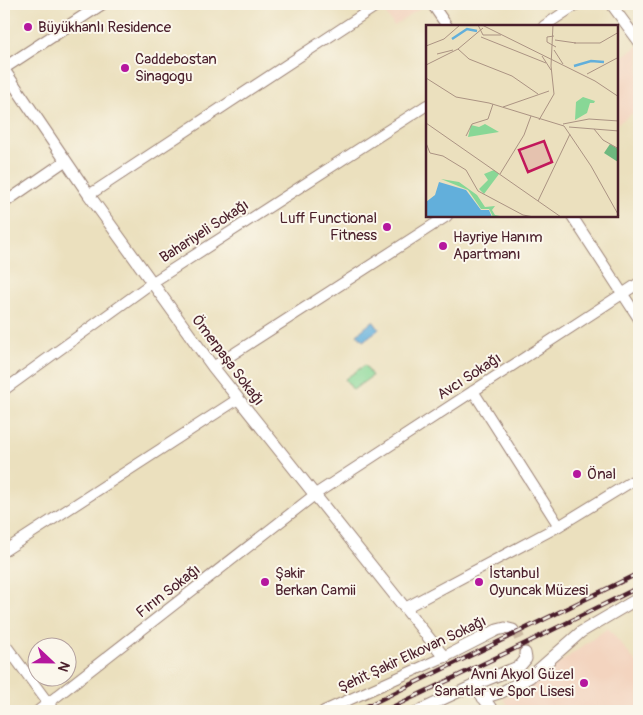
<svg xmlns="http://www.w3.org/2000/svg" width="643" height="715" font-family="Pangolin,sans-serif">
	<rect width="100%" height="100%" fill="#fbf7ec"/>
	<filter id="ink" filterUnits="userSpaceOnUse"><feTurbulence type="fractalNoise" baseFrequency=".02" numOctaves="2"/><feDisplacementMap in="SourceGraphic" scale="10" xChannelSelector="R" yChannelSelector="G"/><feConvolveMatrix kernelMatrix="1 2 1 2 8 2 1 2 1" color-interpolation-filters="sRGB"/></filter>
	<filter id="wash" filterUnits="userSpaceOnUse"><feTurbulence type="fractalNoise" baseFrequency=".0096" numOctaves="4" result="noise"/><feDisplacementMap in="SourceGraphic" scale="20" xChannelSelector="R" yChannelSelector="G"/><feGaussianBlur stdDeviation="1.12" result="paint"/><feColorMatrix in="noise" values="0 0 0 0 0 0 0 0 0 0 0 0 0 0 0 0 0 1.4 0 .05"/><feComposite in="paint" operator="in"/></filter>
	<g filter="url(#wash)">
		<rect width="100%" height="100%" fill="#ebe0be"/>
		<path fill="#f3d4bf" d="M382,4h44l-32,22 -14,-21z
			M639,45v64l-22,15v-63z
			M608,628l31,38v45h-126l-10,-12 51,-32z"/>
		<path fill="#88d796" stroke="#697b60" d="M365,365l7,11 -19,14 -8,-11z"/>
		<path fill="#62afdb" stroke="#566783" d="M373,321l6,8 -16,12 -6,-7z"/>
	</g>
	<g filter="url(#ink)">
		<g fill="none" stroke-linecap="round" stroke-linejoin="round">
			<path stroke="#cbb9a1" stroke-width="11" stroke-dasharray="11 5.5" stroke-linecap="butt" d="M513,630l5,5 7,18"/>
			<defs>
				<path id="minor" d="M432,4l15,22
					M611,4l28,38
					M544,26l33,-22
					M89,195l290,-191
					M4,203l61,-42
					M572,216l67,103
					M213,367l234,-151
					M4,390l149,-108 274,-177
					M473,391l86,135
					M4,551l234,-152
					M405,608l154,-82 80,-49
					M4,643l50,68
					M38,711l279,-218 322,-210
					M324,711l120,-54
					M418,711l56,-26"/>
				<path id="tertiary" d="M4,68l98,-64
					M4,70l85,125 124,172 231,290 53,-27 8,-2 8,2
					M483,698l19,-6 28,-15 51,-45 58,-34
					M493,711l-19,-26 46,-19 6,-7 -1,-6"/>
			</defs>
			<use href="#minor" stroke="#9a8074" stroke-width="12"/>
			<use href="#tertiary" stroke="#9a8074" stroke-width="13"/>
			<use href="#minor" stroke="#fff" stroke-width="10"/>
			<use href="#tertiary" stroke="#fff" stroke-width="11"/>
			<defs>
				<path id="rail" d="M357,711l282,-138
					M384,711l126,-60 129,-64"/>
			</defs>
			<use href="#rail" stroke="#4a1f2b" stroke-width="4.5"/>
			<use href="#rail" stroke="#fbf7ec" stroke-width="2.5" stroke-dasharray="8" stroke-linecap="butt"/>
		</g>
	</g>
	<g fill="#b5179e" stroke="#fbf7ec" stroke-width="2">
		<circle cx="28" cy="27" r="5"/>
		<circle cx="125" cy="68" r="5"/>
		<circle cx="387" cy="227" r="5"/>
		<circle cx="443" cy="246" r="5"/>
		<circle cx="577" cy="474" r="5"/>
		<circle cx="265" cy="582" r="5"/>
		<circle cx="479" cy="582" r="5"/>
		<circle cx="584" cy="683" r="5"/>
	</g>
	<g text-anchor="middle" stroke-width="4" stroke-linejoin="round" paint-order="stroke">
		<g font-size="15" fill="#4a1f2b" stroke="#fbf7ec" text-anchor="start">
			<text x="38" y="32">Büyükhanlı Residence</text>
			<text x="135" y="64">Caddebostan<tspan x="135" dy="17">Sinagogu</tspan></text>
			<text x="377" y="223" text-anchor="end">Luff Functional<tspan x="377" dy="17">Fitness</tspan></text>
			<text x="453" y="242">Hayriye Hanım<tspan x="453" dy="17">Apartmanı</tspan></text>
			<text x="587" y="479">Önal</text>
			<text x="275" y="578">Şakir<tspan x="275" dy="17">Berkan Camii</tspan></text>
			<text x="489" y="578">İstanbul<tspan x="489" dy="17">Oyuncak Müzesi</tspan></text>
			<text x="574" y="679" text-anchor="end">Avni Akyol Güzel<tspan x="574" dy="17">Sanatlar ve Spor Lisesi</tspan></text>
		</g>
		<g font-size="15" fill="#4a1f2b" stroke="#fbf7ec">
			<text transform="translate(204 231) rotate(-33)" y="5">Bahariyeli Sokağı</text>
			<text transform="translate(228 360) rotate(53)" y="5">Ömerpaşa Sokağı</text>
			<text transform="translate(469 376) rotate(-33)" y="5">Avcı Sokağı</text>
			<text transform="translate(168 591) rotate(-38)" y="5">Fırın Sokağı</text>
			<text transform="translate(412 654) rotate(-25)" y="5">Şehit Şakir Elkovan Sokağı</text>
		</g>
	</g>
	<g transform="translate(426 25)">
		<rect width="192" height="192" fill="#ebe0be"/>
		<path d="M157,72l12,4 -1,2h-4l-3,10 -12,7 1,-18zM59,99l14,8 -31,5 3,-12 8,2zM68,145l5,4 -15,20 -5,-5 9,-9 -4,-6zM15,154l18,3 18,13 8,12 10,-1 -3,4 3,5 10,2h-12l-4,-8h-8l-13,-19z" fill="#88d796"/>
		<path d="M184,119l8,5v13l-14,-9z" fill="#6eb87f"/>
		<path d="M13,157l27,8 15,20h8l3,7h-66v-15l9,-7z" fill="#62afdb"/>
		<path fill="none" stroke="#62afdb" stroke-width="2.5" d="M26,14l15,-10 10,2M148,41l17,-5 13,1"/>
		<path fill="none" stroke="#ab9383" stroke-width="1" d="M52,0l5,10h18M56,0l113,56 24,16M128,11l-7,1v5l9,5M55,12l65,26M129,15l21,3M148,18h26l19,-11M0,21l18,-7 16,-14M32,24l11,10 43,17 26,18M128,25l9,14M11,29l16,-4M116,31l9,14M0,40l32,-16 25,-21M161,49l32,-17M0,53l30,19 33,6 75,23 27,40 28,50M77,82l46,-16M113,95l15,-26 -3,-28 2,-41M0,98l135,94M137,99l26,-5 30,2M143,102l50,4M168,104l9,11 16,9M40,111l6,-12 16,-5 5,-15M0,118l4,10 13,3 23,14 12,21 45,24 11,2M74,149l24,-39 7,-19M112,176l32,-67"/>
		<path fill="#c2185b" fill-opacity="0.15" stroke="#c2185b" stroke-width="2.5" d="M118,116l8,21 -24,10 -9,-22z"/>
		<rect width="192" height="192" fill="none" stroke="#4a1f2b" stroke-width="2.5"/>
	</g>
	<rect width="643" height="715" fill="none" stroke="#fbf7ec" stroke-width="20"/>
	<g transform="translate(52 662) rotate(112)"><circle r="24" fill="#fbf7ec" stroke="#b4a19f"/>
	<path d="M0-4L9 19L0 12L-9 19Z" fill="#b5179e"/>
	<text y="-8" font-size="14" font-weight="bold" text-anchor="middle" fill="#4a1f2b">N</text>
	</g>
</svg>
